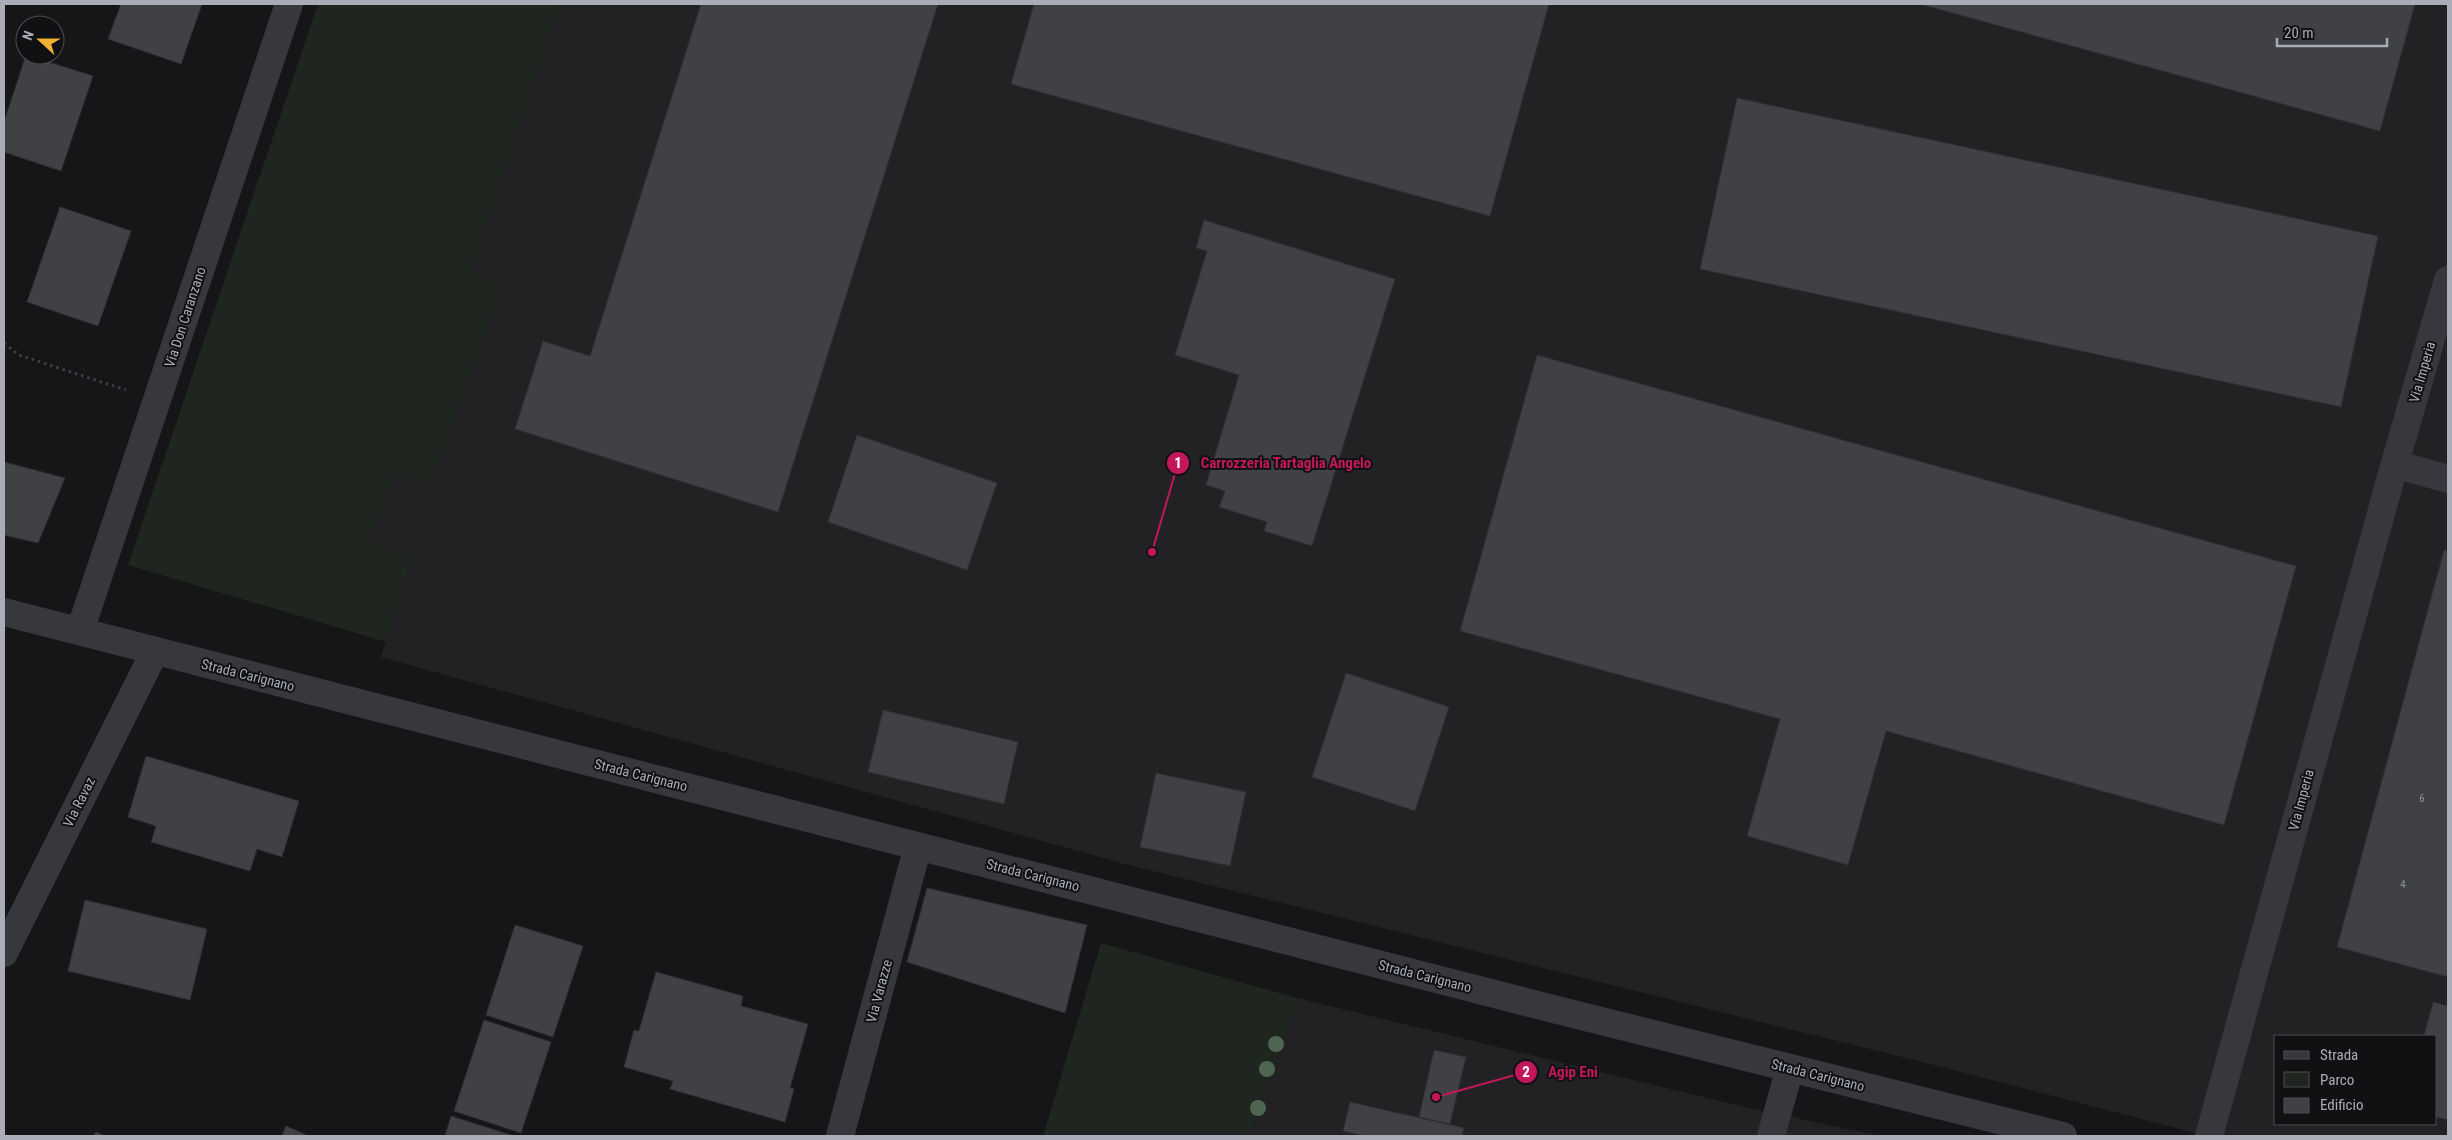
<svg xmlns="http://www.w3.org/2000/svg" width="2452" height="1140" font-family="'Roboto Condensed',sans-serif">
	<rect width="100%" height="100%" fill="#161618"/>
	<path fill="#222225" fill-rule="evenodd" d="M559,4h1889v1132h-241l-265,-69 -821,-204 -740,-206 31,-99 -44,-16 28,-72 35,13 71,-199 -32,-13zM2276,1036h160v88h-160z
		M1297,998l439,107 145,31h-631z"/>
	<path fill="#1e261f" d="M318,4h241l-89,267 33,13 -72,200 -35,-13 -27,71 43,16 -26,84 -258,-77z
		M1101,943l196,55 -47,138h-207z"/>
	<path fill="#404145" stroke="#303034" d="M121,4h81l-21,60 -73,-25z
		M701,4h237l-160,508 -263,-83 28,-88 47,15z
		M1034,4h515l-59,212 -479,-132z
		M1920,4h495l-35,127z
		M26,55l67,21 -32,95 -57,-19v-30z
		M1737,98l641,138 -37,171 -641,-138z
		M60,207l71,24 -33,95 -71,-24z
		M1204,220l191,59 -83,267 -48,-15 3,-9 -48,-15 6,-16 -19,-6 33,-110 -64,-20 32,-104 -11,-3z
		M1537,355l759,211 -72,259 -338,-94 -38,134 -101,-29 33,-117 -320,-88z
		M857,435l140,48 -30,87 -139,-48z
		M4,462l61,16 -27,65 -34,-8z
		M2444,550l4,1v426l-111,-30z
		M1346,673l103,34 -34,104 -103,-34z
		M883,710l135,32 -14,62 -136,-32z
		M146,756l153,45 -17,56 -25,-8 -7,22 -99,-29 5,-16 -28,-9z
		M1156,773l90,19 -16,74 -90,-19z
		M927,888l160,37 -22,88 -158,-51z
		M85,900l122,29 -17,71 -122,-29z
		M515,925l68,21 -30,91 -67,-22z
		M656,972l87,24 -2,10 67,18 -18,64 4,1 -9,33 -115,-33 3,-8 -49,-14 10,-37 5,1z
		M2433,1002l15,4v114l-12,-3v-81h-12z
		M484,1020l67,22 -30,91 -67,-22z
		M1434,1050l32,7 -16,67 -31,-7z
		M1350,1102l114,26 -2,8h-97l-22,-5z
		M451,1116l63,20h-69z
		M286,1126l23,10h-27z
		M96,1132l9,4h-12z"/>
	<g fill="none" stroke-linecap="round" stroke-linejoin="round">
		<path stroke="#3d3f44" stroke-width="3" stroke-dasharray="2.5 4" stroke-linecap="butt" d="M4,343l15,12 107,35"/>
		<path stroke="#37383d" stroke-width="28" d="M2395,464l53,15
			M4,612l1561,400 498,124
			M80,631l209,-627
			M4,953l151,-302
			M840,1136l78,-290
			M1771,1136l19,-68
			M2209,1136l184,-666 55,-190"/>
	</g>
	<g fill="#506452">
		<circle cx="1276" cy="1044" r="8"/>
		<circle cx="1267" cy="1069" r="8"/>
		<circle cx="1258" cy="1108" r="8"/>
	</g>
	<g text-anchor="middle" stroke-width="4" stroke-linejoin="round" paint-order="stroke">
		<g font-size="11" fill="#8e929b">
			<text x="2422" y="802">6</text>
			<text x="2403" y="888">4</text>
		</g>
		<g font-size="14" fill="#a8adb8" stroke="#111113">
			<text transform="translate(185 317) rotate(-72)" y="5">Via Don Caranzano</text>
			<text transform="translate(2422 372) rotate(-74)" y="5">Via Imperia</text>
			<text transform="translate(248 675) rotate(14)" y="5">Strada Carignano</text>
			<text transform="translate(641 775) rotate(14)" y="5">Strada Carignano</text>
			<text transform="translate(2301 800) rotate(-75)" y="5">Via Imperia</text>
			<text transform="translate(79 802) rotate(-63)" y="5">Via Ravaz</text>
			<text transform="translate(1033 875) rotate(14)" y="5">Strada Carignano</text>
			<text transform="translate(1425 976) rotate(14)" y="5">Strada Carignano</text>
			<text transform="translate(879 991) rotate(-75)" y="5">Via Varazze</text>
			<text transform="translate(1818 1075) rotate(14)" y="5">Strada Carignano</text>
		</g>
	</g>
	<path fill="none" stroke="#c2185b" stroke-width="2" d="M1152 552L1178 463M1436 1097L1526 1072"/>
	<g fill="#c2185b" stroke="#111113" stroke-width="2">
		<circle cx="1152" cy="552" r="5"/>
		<circle cx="1436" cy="1097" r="5"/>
		<circle cx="1178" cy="463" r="12"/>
		<circle cx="1526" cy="1072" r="12"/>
	</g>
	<g font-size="15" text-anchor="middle" font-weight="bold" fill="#fff">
		<text x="1178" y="468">1</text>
		<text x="1526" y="1077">2</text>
	</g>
	<g font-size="15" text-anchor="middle" font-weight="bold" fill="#c2185b" stroke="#111113" stroke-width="4" stroke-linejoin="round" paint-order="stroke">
		<text x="1286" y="468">Carrozzeria Tartaglia Angelo</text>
		<text x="1573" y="1077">Agip Eni</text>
	</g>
	<rect width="2452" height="1140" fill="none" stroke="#a8adb8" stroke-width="10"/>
	<rect x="2274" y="1035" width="162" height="90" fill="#111113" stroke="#4d4f55"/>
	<rect x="2284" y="1051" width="25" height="8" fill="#37383d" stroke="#4d4f55"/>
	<text x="2320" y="1060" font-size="15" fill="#a8adb8">Strada</text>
	<rect x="2284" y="1072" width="25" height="15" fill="#1e261f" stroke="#4d4f55"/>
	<text x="2320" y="1085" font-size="15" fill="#a8adb8">Parco</text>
	<rect x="2284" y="1098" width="25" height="15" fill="#404145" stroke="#4d4f55"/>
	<text x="2320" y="1110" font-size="15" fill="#a8adb8">Edificio</text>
	<g transform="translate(40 40) rotate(291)"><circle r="24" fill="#111113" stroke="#4d4f55"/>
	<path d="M0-4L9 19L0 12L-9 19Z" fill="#f2b134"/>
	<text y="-8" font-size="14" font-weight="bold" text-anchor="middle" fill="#a8adb8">N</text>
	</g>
	<path d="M2277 38v8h110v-8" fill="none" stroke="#a8adb8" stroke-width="2.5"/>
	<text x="2284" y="38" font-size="15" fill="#a8adb8" stroke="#111113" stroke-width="4" paint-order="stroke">20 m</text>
</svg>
